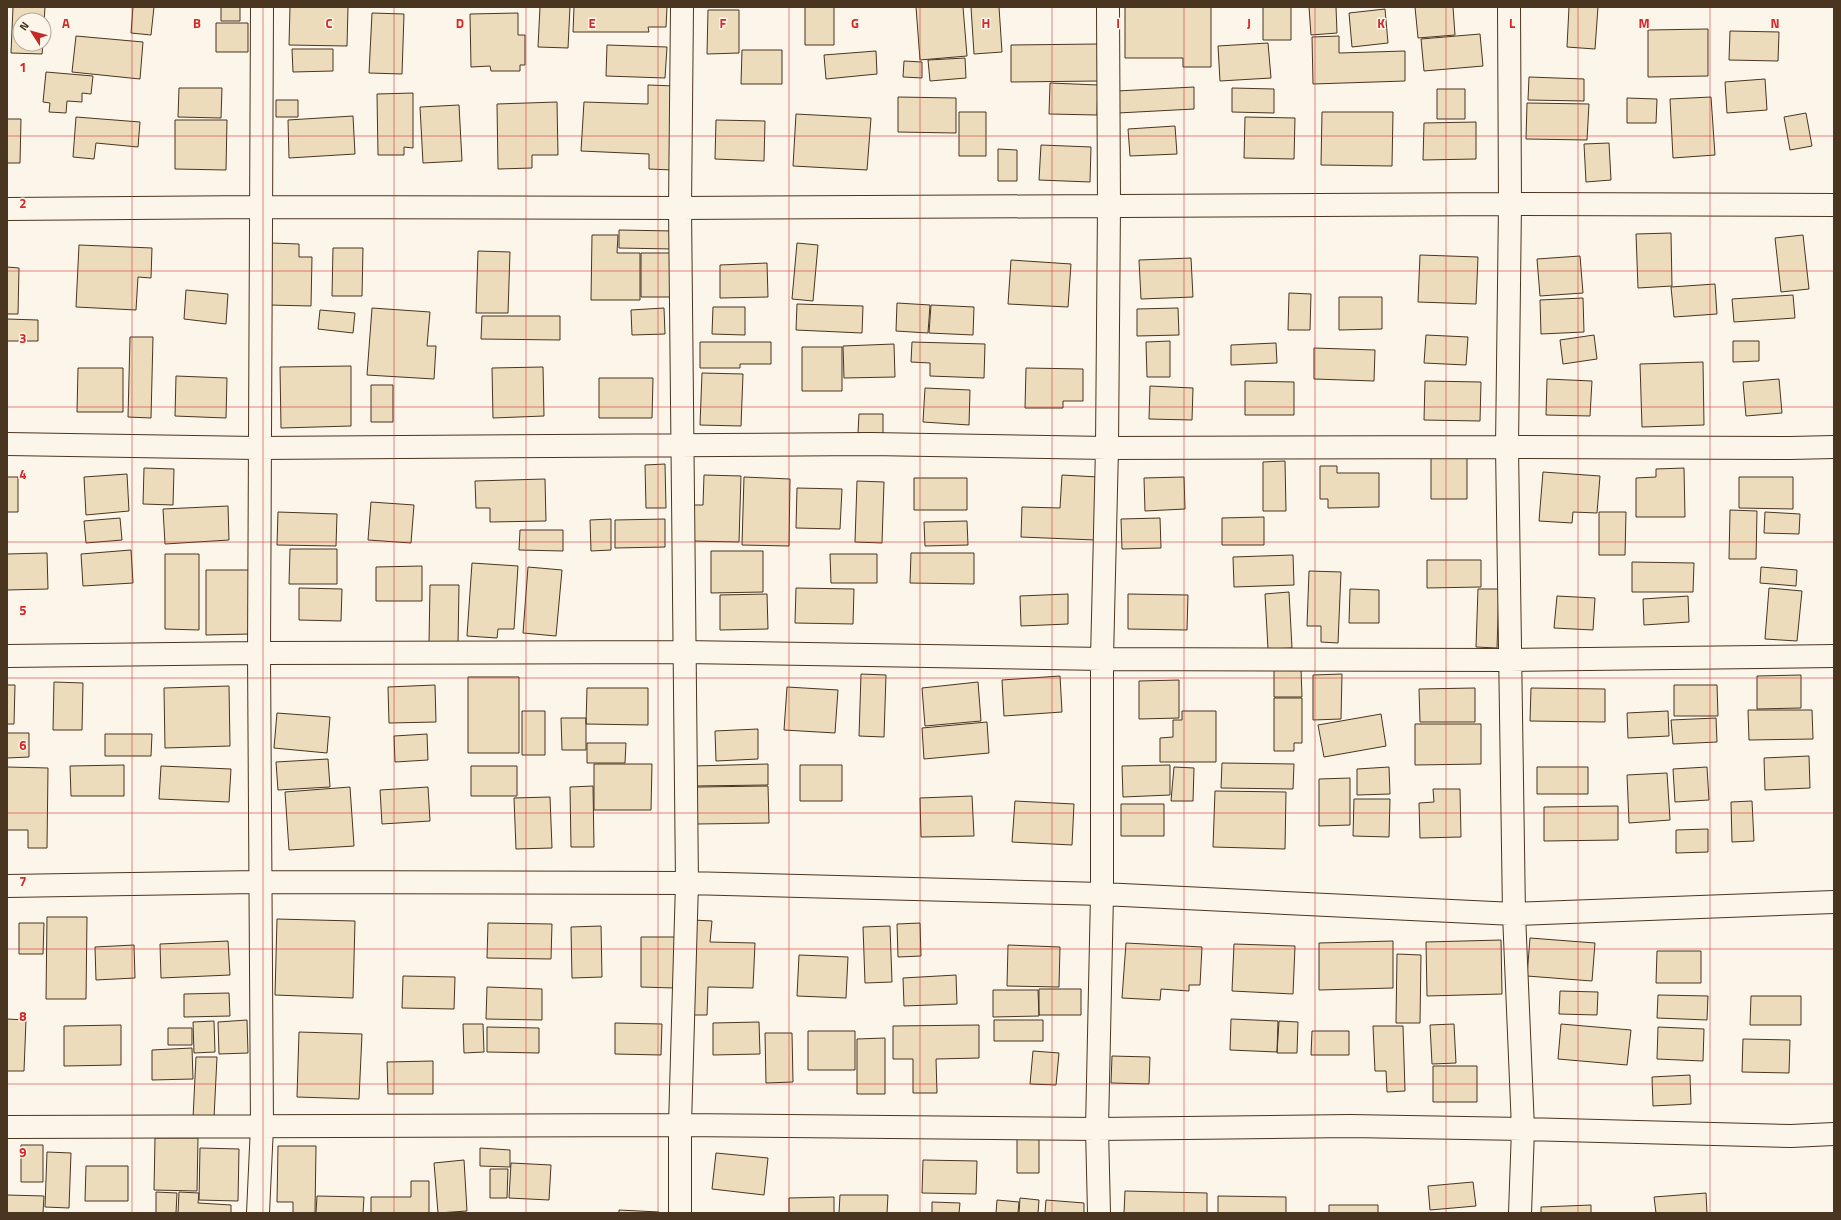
<svg xmlns="http://www.w3.org/2000/svg" width="1841" height="1220" font-family="'Titillium Web',sans-serif">
	<rect width="100%" height="100%" fill="#fbf6e9"/>
	<path fill="#ecdcbc" stroke="#4a3520" d="M13,7h32l-1,16v-3h-24v24h23l-1,10 -31,-1z
		M133,7h21l-3,28 -20,-2z
		M221,7h19v14h-19z
		M290,7h58l-1,39 -58,-1z
		M540,7h30l-2,41 -30,-1z
		M574,7h93l-1,20h-18l1,5h-76z
		M805,7h29v38h-29z
		M916,7h47l4,49 -47,4z
		M971,7h28l3,45 -28,2z
		M1125,7h86v60h-28v-9h-58z
		M1263,7h28v33h-28z
		M1309,7h27l1,26 -26,2z
		M1415,7h38l2,28 -37,3z
		M1569,7h29l-3,42 -28,-2z
		M1385,9l3,34 -36,4 -3,-34z
		M708,10h31v43l-32,1z
		M372,13l32,1 -2,60 -33,-1z
		M518,13v22h7v30h-5v6h-29l-1,-5 -19,1 -1,-53z
		M216,23h32v29h-32z
		M1708,29v47l-60,1v-47z
		M1730,31l49,1 -1,29 -49,-1z
		M1480,34l3,32 -59,5 -3,-32z
		M76,36l67,6 -3,37 -68,-7z
		M1339,36v17l66,-2v30l-92,3 -1,-47z
		M1268,43l3,35 -51,3 -2,-35z
		M1098,44v37l-87,1v-37z
		M607,45l60,2 -2,31 -59,-2z
		M292,49h41v22l-40,1z
		M742,50h40v34h-41z
		M876,51l1,23 -51,5 -2,-24z
		M965,58l1,20 -36,3 -2,-21z
		M904,61l18,1v16l-19,-1z
		M46,72l47,4 -2,18 -9,-1v9l-15,-1 -1,12 -17,-1 1,-9 -7,-1z
		M1529,77l55,2v22l-56,-1z
		M1765,79l2,31 -40,3 -2,-31z
		M1050,83l48,2 -1,30 -48,-1z
		M648,85l28,1 -4,84 -23,-1v-15l-68,-3 3,-49 64,2z
		M1194,87v22l-76,4 -1,-22z
		M179,88h43l-1,30 -43,-1z
		M1232,88l42,1v24l-42,-1z
		M1437,89h28v30h-28z
		M413,93v55l-9,-1v8h-26l-1,-61z
		M898,97l58,1v35l-58,-1z
		M1711,97l4,58 -42,3 -3,-59z
		M1627,98l30,1 -1,24h-29z
		M276,100h22v17h-22z
		M557,102l1,53h-26v13l-34,1 -1,-65z
		M1527,103l62,1 -2,36 -61,-1z
		M459,105l3,56 -39,2 -3,-56z
		M959,112h27v44h-27z
		M1322,112h71l-1,54 -71,-1z
		M1806,113l6,33 -22,4 -6,-33z
		M796,114l75,4 -4,52 -74,-4z
		M353,116l2,38 -66,4 -1,-38z
		M76,117l64,5 -2,25 -42,-4 -2,16 -21,-2z
		M1245,117l50,1 -1,41 -50,-1z
		M7,119h14l-1,44h-13z
		M175,120h52l-1,50 -51,-1z
		M716,120l49,1 -1,40 -49,-2z
		M1476,122v37l-53,1 1,-37z
		M1175,126l2,28 -47,2 -2,-27z
		M1609,143l2,37 -25,2 -2,-38z
		M1041,145l50,2 -1,35 -51,-2z
		M998,149l19,1v31h-19z
		M619,230l54,1v18l-54,-1z
		M1671,233l1,53 -34,2 -2,-54z
		M592,235h26l-1,18h23v47h-49z
		M1803,235l6,54 -28,3 -6,-54z
		M271,243l28,1v13h13l-1,49 -42,-1z
		M797,243l21,2 -5,56 -21,-2z
		M79,245l73,3 -1,30 -13,-1 -2,33 -60,-3z
		M333,248h30l-1,48h-30z
		M478,251l32,1 -2,61h-32z
		M641,253h33l-1,44h-32z
		M1420,255l58,2 -2,47 -58,-2z
		M1580,256l3,37 -43,3 -3,-37z
		M1191,258l2,39 -52,2 -2,-39z
		M1011,260l60,4 -3,43 -60,-3z
		M767,263l1,34 -48,1v-33z
		M7,267l12,1 -1,46h-11z
		M1715,284l2,30 -43,3 -3,-30z
		M186,290l42,4 -2,30 -42,-5z
		M1289,293l22,1 -1,36h-22z
		M1793,295l2,23 -61,4 -2,-23z
		M1339,297h43v32l-43,1z
		M1583,298l1,34 -43,2 -1,-34z
		M897,303l33,2 -2,28 -32,-2z
		M797,304l66,2 -1,27 -66,-3z
		M931,305l43,2 -1,28 -44,-2z
		M713,307h32v28l-33,-1z
		M372,308l58,4 -3,34h9l-2,33 -67,-4z
		M664,308l1,26 -33,1 -1,-25z
		M1178,308l1,27 -42,1v-27z
		M320,310l35,3 -2,20 -35,-4z
		M482,316h78v24l-79,-1z
		M7,319l31,1v21h-31z
		M1426,335l42,2 -2,28 -42,-2z
		M1594,335l3,24 -34,5 -3,-24z
		M130,337h23l-2,81 -23,-1z
		M1170,341v36h-23l-1,-35z
		M1733,341h26v20l-26,1z
		M700,342h71v22h-31v4h-40z
		M912,342l73,2 -1,34 -54,-2v-13l-19,-1z
		M1276,343l1,20 -46,2v-20z
		M894,344l1,33 -51,1 -1,-32z
		M802,347h40v44h-40z
		M1314,348l61,2 -1,31 -60,-2z
		M1703,362l1,63 -62,2 -2,-63z
		M351,366v60l-70,2 -1,-61z
		M543,367l1,49 -51,2 -1,-50z
		M78,368h45v44h-46z
		M1026,368l57,1v32h-20v7h-38z
		M702,373l41,1 -2,52 -41,-1z
		M176,376l51,2 -1,40 -51,-2z
		M599,378h54l-1,40h-53z
		M1547,379l45,2 -2,35 -44,-1z
		M1779,379l3,34 -36,3 -3,-34z
		M1245,381l49,1v33h-49z
		M1425,381l56,1 -1,39 -56,-1z
		M371,385h22v37h-22z
		M1150,386l43,2 -1,32 -43,-1z
		M925,388l45,2 -1,35 -46,-3z
		M859,414h24v20l-25,-1z
		M1431,455h36v44h-36z
		M1285,461l1,50h-23v-49z
		M665,464l1,44h-20l-1,-43z
		M1320,466h17v7h42v34l-51,1v-9h-8z
		M144,468l30,1 -1,36 -30,-1z
		M1684,468l1,49h-49v-39l20,-1v-8z
		M1543,472l57,4 -3,37 -24,-1 -1,11 -33,-2z
		M127,474l2,37 -43,4 -2,-38z
		M704,475l37,1 -2,66 -48,-1 1,-36h11z
		M1062,475l36,2 -3,63 -74,-3 1,-30 38,1z
		M7,477h11v35h-11z
		M744,477l46,2 -1,67 -47,-1z
		M1184,477l1,32 -40,2 -1,-33z
		M1739,477h54v32l-54,-1z
		M914,478h53v32h-53z
		M545,479l1,42 -56,1v-14h-14l-1,-27z
		M857,481l27,1 -2,61 -27,-1z
		M797,488l45,1 -2,40 -44,-1z
		M371,502l43,3 -3,38 -43,-3z
		M228,506l1,34 -64,4 -2,-35z
		M1730,510l27,1 -1,48h-27z
		M278,512l59,2 -1,32 -59,-1z
		M1599,512h27l-1,43h-26z
		M1765,512l35,2 -1,20 -35,-1z
		M1264,517v28h-42v-27z
		M120,518l2,22 -36,3 -2,-22z
		M1160,518l1,30 -39,1 -1,-30z
		M611,519v31l-20,1 -1,-31z
		M665,519v28l-50,1v-28z
		M967,521l1,24 -43,1 -1,-24z
		M520,530h43v21l-44,-1z
		M290,549h47v35h-48z
		M131,550l2,33 -50,3 -2,-32z
		M711,551h52v41l-52,1z
		M47,553l1,36 -41,1v-36z
		M911,553h63v31l-64,-1z
		M165,554h34v76l-34,-1z
		M830,554h47v29h-46z
		M1293,555l1,30 -60,2 -1,-30z
		M1427,560h54v27l-54,1z
		M1632,562l62,1 -1,29h-61z
		M472,563l46,3 -4,63h-16l-1,9 -30,-2z
		M422,566v35h-46v-34z
		M528,567l34,3 -6,66 -33,-3z
		M1761,567l36,3 -1,16 -36,-3z
		M206,570h44v64l-44,1z
		M1309,571l32,1 -3,71 -17,-1v-16h-14z
		M430,585h29l-1,60 -29,-1z
		M299,588l43,1 -1,32 -42,-1z
		M796,588l58,1 -1,35 -58,-1z
		M1769,588l33,3 -5,50 -32,-2z
		M1350,589l29,1v33h-30z
		M1478,589h21l-2,59 -21,-1z
		M1289,592l3,56 -24,1 -3,-55z
		M767,594l1,35 -48,1v-35z
		M1068,594v30l-47,2 -1,-30z
		M1128,594l60,1 -1,35 -59,-1z
		M1557,596l38,2 -2,32 -39,-2z
		M1688,596l1,26 -45,3 -1,-26z
		M1301,669l1,28h-28v-27z
		M861,674l25,1 -2,62 -25,-1z
		M1342,674l-1,45 -28,1v-45z
		M1801,675v33l-44,1v-33z
		M1060,676l2,36 -58,4 -2,-36z
		M468,677h51v76h-51z
		M1179,680v38l-40,1v-38z
		M54,682l29,1 -1,47h-29z
		M978,682l3,39 -56,5 -3,-38z
		M7,685h8l-1,39h-7z
		M435,685l1,37 -47,1 -1,-36z
		M1674,685h43l1,31h-44z
		M229,686l1,60 -65,2 -1,-60z
		M787,687l51,3 -3,43 -51,-3z
		M587,688h61v37l-62,-1z
		M1475,688v34h-55l-1,-33z
		M1531,688l74,1v33l-75,-1z
		M1274,698h28v45h-8v8h-20z
		M1748,710h64l1,29 -64,1z
		M522,711h23v44h-23z
		M1182,711h34v51h-56v-24l13,-1v-17h9z
		M1668,711l1,25 -41,2 -1,-25z
		M277,713l53,4 -3,36 -53,-5z
		M1381,714l5,32 -62,11 -6,-32z
		M561,718h25v32h-24z
		M1716,718l1,24 -44,2 -2,-24z
		M987,722l2,31 -65,6 -2,-31z
		M1415,724h66v40l-66,1z
		M758,729v30l-42,2 -1,-30z
		M7,733h22v24l-22,1z
		M105,734h47l-1,22h-46z
		M427,734l1,26 -33,2 -1,-26z
		M587,743h39l-1,20h-38z
		M1809,756l1,32 -45,2 -1,-32z
		M328,759l2,28 -52,3 -2,-28z
		M1222,763l72,1 -1,25 -72,-1z
		M594,764h58l-1,46h-57z
		M768,764v21l-74,1 -1,-20z
		M124,765v31h-53l-1,-30z
		M800,765h42v36h-42z
		M1170,765v30l-47,2 -1,-31z
		M161,766l70,3 -2,33 -70,-3z
		M471,766h46v30h-46z
		M7,767l41,1 -1,80h-19v-18h-21z
		M1174,767l20,1 -1,33h-22z
		M1389,767l1,27 -33,1v-26z
		M1537,767h51v27h-51z
		M1707,767l2,33 -34,2 -2,-33z
		M1667,773l3,47 -41,3 -2,-48z
		M1350,778v47l-31,1v-47z
		M593,786l1,61h-23l-1,-60z
		M768,786l1,37 -72,1v-37z
		M350,787l4,59 -65,4 -4,-58z
		M428,787l2,34 -48,3 -2,-34z
		M1433,789h27l1,48 -41,1 -1,-35 15,-1z
		M1215,791l71,1 -1,57 -72,-2z
		M972,796l2,40 -53,1 -1,-39z
		M550,797l2,51 -36,1 -2,-51z
		M1354,799h36l-1,38 -36,-1z
		M1015,801l59,3 -2,41 -60,-3z
		M1752,801l2,40 -22,1 -1,-40z
		M1121,804h43v32h-43z
		M1618,806v34l-74,1v-34z
		M1708,829v23l-32,1v-23z
		M47,917h40l-1,82h-40z
		M277,919l78,2 -2,77 -78,-3z
		M693,920l19,1 -2,21 45,1 -2,45 -45,-1 -1,28h-19z
		M19,923h25l-1,31h-24z
		M488,923l64,1 -1,35 -64,-1z
		M920,923l1,33 -23,1 -1,-33z
		M601,926l1,51 -30,1 -1,-51z
		M890,926l2,56 -27,1 -2,-56z
		M641,937h34l-1,51 -33,-1z
		M1530,938l65,5 -3,38 -65,-5z
		M1501,940l1,54 -75,2 -1,-54z
		M228,941l2,34 -69,3 -1,-34z
		M1393,941v47l-74,2v-47z
		M1126,943l76,4 -2,38h-11v6l-28,-2 -1,11 -38,-2z
		M1234,944l61,2 -2,48 -61,-3z
		M134,945l1,33 -39,2 -1,-33z
		M1008,945l52,2 -1,40 -52,-1z
		M1657,951h44v32h-45z
		M1397,954l24,1 -1,68h-24z
		M799,955l49,2 -2,41 -49,-2z
		M956,975l1,29 -53,2 -1,-28z
		M403,976l52,1 -1,32 -52,-1z
		M487,987l55,2v31l-56,-1z
		M1039,989h42v26h-42z
		M993,990h45l1,26 -46,1z
		M1560,991l38,1 -1,23 -38,-1z
		M229,993l1,23 -46,1v-23z
		M1658,995l50,1 -1,24 -50,-2z
		M1751,996h50v29h-51z
		M7,1019l19,1 -2,51h-17z
		M1231,1019l47,2 -1,31 -47,-2z
		M247,1020l1,33 -29,1 -1,-32z
		M994,1020h49v21h-49z
		M214,1021l1,31 -21,1 -1,-31z
		M1279,1021l19,1 -1,31h-20z
		M759,1022l1,32 -47,1v-32z
		M615,1023l47,1 -1,31 -46,-1z
		M463,1024h20l1,28 -20,1z
		M1454,1024l2,39 -24,1 -2,-39z
		M1561,1024l70,6 -4,35 -69,-6z
		M121,1025v40l-57,1v-40z
		M979,1025v33l-43,1 1,34h-24v-34h-20v-33z
		M1373,1026h30l2,65 -18,1 -1,-21h-11z
		M487,1027l52,1v25l-52,-1z
		M1658,1027l46,2 -1,32 -46,-2z
		M168,1028h24v17h-24z
		M808,1031h47v39h-47z
		M1312,1031h37v24h-38z
		M299,1032l63,2 -3,65 -62,-2z
		M765,1033h27l1,49 -27,1z
		M885,1038v56h-28v-55z
		M1743,1039l47,1 -1,33 -47,-1z
		M192,1048l1,31 -41,1v-30z
		M1033,1051l26,2 -3,32 -26,-1z
		M1112,1056l38,1 -1,27 -38,-1z
		M196,1057h21l-3,61h-21z
		M433,1061v33h-45l-1,-32z
		M1433,1066h44v36h-44z
		M1690,1075l1,29 -38,2 -1,-29z
		M1017,1137h22v36h-22z
		M155,1138h43l-1,53 -43,-1z
		M21,1145h22v37h-22z
		M278,1146h38l-1,67h-22v-11h-16z
		M200,1148l39,1 -1,52 -39,-1z
		M480,1148l30,2v17l-30,-1z
		M47,1152l24,1 -2,55 -24,-1z
		M716,1153l52,5 -4,37 -52,-6z
		M464,1160l3,51 -29,2 -4,-50z
		M923,1160l54,1 -1,33 -54,-1z
		M511,1163l40,2 -2,35 -40,-2z
		M86,1166h42v35h-43z
		M490,1169h18l-1,29h-17z
		M411,1181h18v32h-58v-16h40z
		M1473,1182l3,24 -46,4 -2,-24z
		M1125,1191l82,2v20h-83z
		M156,1192l21,1 -1,20h-20z
		M179,1192l20,1 -1,10 33,2v8h-53z
		M1706,1193l1,20h-51l-2,-16z
		M7,1195l37,1 -1,17h-36z
		M840,1195h48l-1,18h-48z
		M317,1196l47,1 -1,16h-47z
		M1218,1196l68,1v16h-68z
		M834,1197v16h-45v-15z
		M1020,1198l19,2 -1,13h-19z
		M997,1200l22,2 -1,11h-22z
		M1046,1200l38,3v10h-39z
		M932,1202l28,1 -1,10h-27z
		M1329,1205h49v8h-49z
		M1591,1205v8h-50v-6z
		M619,1210l40,2v1h-40z"/>
	<g fill="none" stroke-linecap="round" stroke-linejoin="round">
		<defs>
			<path id="minor" d="M1509,7l1,197 -3,243 7,467 9,215 -3,84
				M7,209l253,-2 420,1 830,-4 324,1
				M7,444l252,4 612,-4 236,4 400,-1 283,1 44,-1
				M7,656l252,-3 425,-1 418,7 408,1 324,-4
				M7,886l253,-4 427,1 415,11 412,20 320,-12
				M7,1127l673,-2 417,4 253,-3 173,3 268,7 43,-2
				M258,1213l4,-87 -3,-473 3,-646
				M680,1213v-88l7,-242 -7,-675 2,-201
				M1099,1213l-2,-84 5,-235v-235l5,-211 2,-242 -1,-199"/>
		</defs>
		<use href="#minor" stroke="#4a3520" stroke-width="24"/>
		<use href="#minor" stroke="#fbf6e9" stroke-width="22"/>
	</g>
	<path fill="none" stroke="#d62828" stroke-width="1" stroke-opacity="0.55" d="M132,7v1206M263,7v1206M394,7v1206M526,7v1206M658,7v1206M789,7v1206M920,7v1206M1052,7v1206M1184,7v1206M1315,7v1206M1446,7v1206M1578,7v1206M1710,7v1206M7,136h1827M7,271h1827M7,407h1827M7,542h1827M7,678h1827M7,813h1827M7,949h1827M7,1084h1827"/>
	<g font-size="13" text-anchor="middle" font-weight="bold" fill="#d62828" stroke="#fbf6e9" stroke-width="3" stroke-linejoin="round" paint-order="stroke">
		<text x="66" y="28">A</text>
		<text x="197" y="28">B</text>
		<text x="329" y="28">C</text>
		<text x="460" y="28">D</text>
		<text x="592" y="28">E</text>
		<text x="723" y="28">F</text>
		<text x="855" y="28">G</text>
		<text x="986" y="28">H</text>
		<text x="1118" y="28">I</text>
		<text x="1249" y="28">J</text>
		<text x="1381" y="28">K</text>
		<text x="1512" y="28">L</text>
		<text x="1644" y="28">M</text>
		<text x="1775" y="28">N</text>
		<text x="23" y="72">1</text>
		<text x="23" y="208">2</text>
		<text x="23" y="343">3</text>
		<text x="23" y="479">4</text>
		<text x="23" y="615">5</text>
		<text x="23" y="750">6</text>
		<text x="23" y="886">7</text>
		<text x="23" y="1021">8</text>
		<text x="23" y="1157">9</text>
	</g>
	<rect width="1841" height="1220" fill="none" stroke="#4a3520" stroke-width="16"/>
	<g transform="translate(32 32) rotate(306)"><circle r="19" fill="#fbf6e9" stroke="#b4a999"/>
	<path d="M0-3L7 15L0 10L-7 15Z" fill="#c62828"/>
	<text y="-6" font-size="11" font-weight="bold" text-anchor="middle" fill="#4a3520">N</text>
	</g>
</svg>
